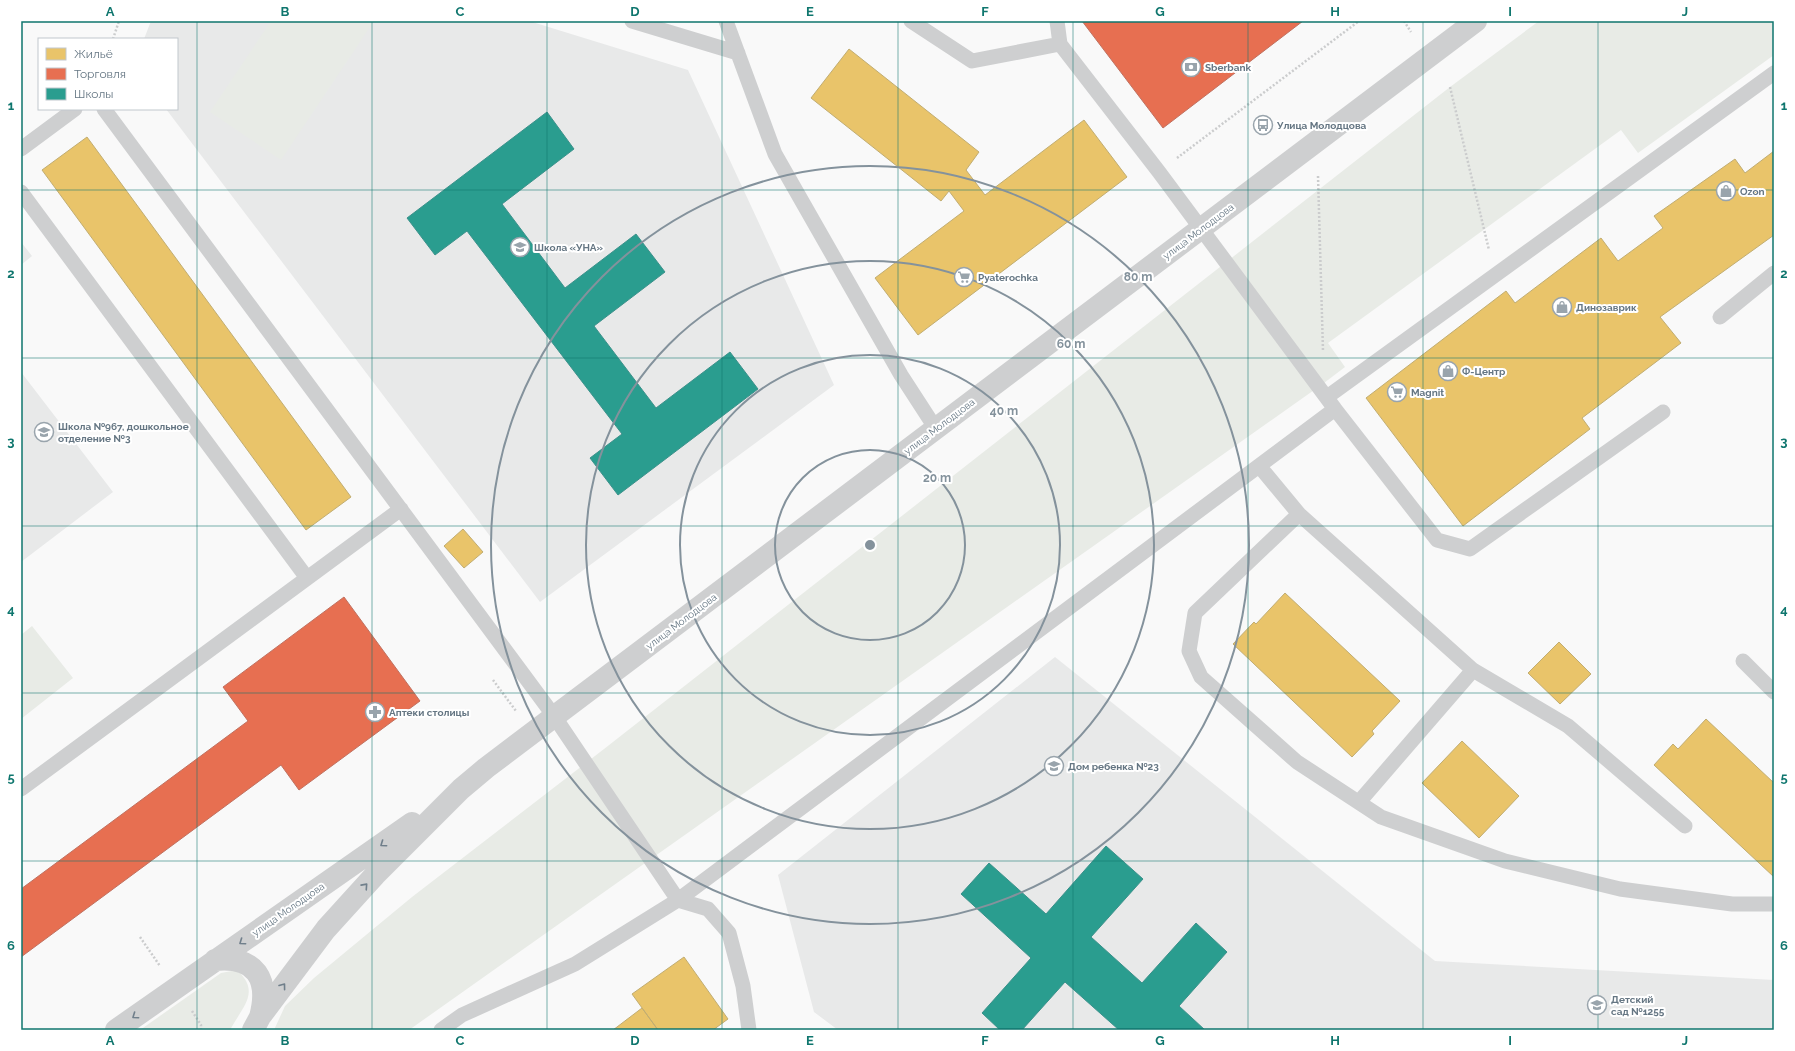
<svg xmlns="http://www.w3.org/2000/svg" width="1795" height="1051" font-family="Raleway,sans-serif">
	<rect width="100%" height="100%" fill="#f9f9f9"/>
	<path fill="#e8e9e9" d="M151,21h378l159,49 146,315 -294,217 -374,-493h11v-70h-33z
		M21,242l11,14 -11,9z
		M21,372l92,120 -92,70z
		M1055,657l380,304 339,19v50h-936l-24,-18 -36,-137z"/>
	<path fill="#e8ebe6" d="M271,21h97l4,3 -91,136 -71,-48z
		M1539,21h235v34l-136,98 -17,-23 -293,213 17,24 -21,16 -915,647h-135l11,-24 29,-28 98,-81 192,-148 846,-662z
		M32,626l41,52 -52,41v-84z
		M237,970c24,22 6,36 -7,60h-90l81,-57z"/>
	<path fill="#e9c46a" stroke="#c1ad72" d="M849,49l130,103 -13,18 19,25 99,-75 43,57 -209,158 -43,-57 89,-67 -15,-20 -8,10 -130,-103z
		M87,137l264,360 -45,33 -264,-360z
		M1774,151v84l-114,82 21,26 -99,75 8,11 -127,97 -97,-128 140,-107 9,12 86,-65 17,23 45,-33 -9,-12 81,-57 10,14z
		M463,529l20,23 -19,16 -20,-22z
		M1285,593l115,108 -28,30 2,3 -22,23 -119,-113 21,-22 2,2z
		M1559,642l32,32 -31,30 -32,-31z
		M1706,719l68,64v94l-120,-112 19,-21 5,5z
		M1462,741l57,55 -40,42 -57,-55z
		M684,957l44,62 -15,11h-55l-26,-36z
		M642,1008l16,22h-45z"/>
	<path fill="#e76f51" stroke="#c07160" d="M1082,21h221l-140,107z
		M344,597l76,104 -121,89 -18,-25 -260,192v-68l227,-168 -25,-34z"/>
	<path fill="#2a9d8f" stroke="#3c918b" d="M547,112l27,37 -72,55 63,84 71,-54 29,38 -71,54 62,82 74,-56 28,37 -140,106 -28,-37 32,-24 -155,-203 -32,24 -28,-37z
		M1106,846l37,33 -52,58 51,46 54,-60 31,29 -48,54 26,24h-86l-54,-48 -43,48h-22l-18,-17 49,-55 -70,-64 28,-31 57,51z"/>
	<g fill="none" stroke-linecap="round" stroke-linejoin="round">
		<path stroke="#cbcccd" stroke-width="2.5" stroke-dasharray="2 2" stroke-linecap="butt" d="M1404,21l7,11
			M113,39l6,-18
			M1450,87l39,163
			M1177,158l182,-137
			M1318,176l5,175
			M493,680l23,31
			M140,937l20,29
			M192,1011l9,14v5"/>
		<path stroke="#cecfd0" stroke-width="15" d="M632,21l106,32
			M726,21l49,133 126,221 35,54
			M911,21l61,40 88,-17 99,128 176,237 102,131 33,9 193,-137
			M1057,21l3,23
			M104,109l450,607 124,184 30,9 21,24 14,53 6,44
			M21,149l54,-40
			M21,192l286,386
			M1720,317l54,-44
			M1327,397l447,-324
			M1260,467l39,47 174,156 95,56 117,100
			M1299,514l-104,99 -6,38 12,26 96,85 84,55 124,44 115,28 112,15h42
			M1743,661l31,31
			M21,789l380,-280
			M1359,802l114,-132
			M441,1030l21,-15 113,-51 103,-64 657,-491"/>
		<path stroke="#cecfd0" stroke-width="22" d="M215,960c41,-4 55,19 45,57
			M116,1030l296,-207
			M253,1030l7,-13 66,-88 49,-54 86,-86 25,-21 990,-747"/>
	</g>
	<defs><path id="oneway-chevron" d="M-2-3.5L2.5 0L-2 3.5" fill="none" stroke-width="1.6" stroke-linecap="round" stroke-linejoin="round"/></defs>
	<g stroke="#707f8b">
		<use href="#oneway-chevron" transform="translate(383 844) rotate(145)"/>
		<use href="#oneway-chevron" transform="translate(365 886) rotate(-48)"/>
		<use href="#oneway-chevron" transform="translate(242 942) rotate(145)"/>
		<use href="#oneway-chevron" transform="translate(283 986) rotate(-53)"/>
		<use href="#oneway-chevron" transform="translate(135 1016) rotate(145)"/>
	</g>
	<path fill="none" stroke="#0f766e" stroke-width="1" stroke-opacity="0.55" d="M197,21v1009M372,21v1009M547,21v1009M722,21v1009M898,21v1009M1073,21v1009M1248,21v1009M1423,21v1009M1598,21v1009M21,190h1753M21,358h1753M21,526h1753M21,693h1753M21,861h1753"/>
	<g fill="none" stroke="#84929c" stroke-width="2">
		<circle cx="870" cy="545" r="95"/>
		<circle cx="870" cy="545" r="190"/>
		<circle cx="870" cy="545" r="284"/>
		<circle cx="870" cy="545" r="379"/>
	</g>
	<defs>
		<symbol id="bank-ring" viewBox="-11 -11 22 22"><circle r="9.5" fill="#fff" stroke="#99a4ac" stroke-width="1.5"/><path d="M-6-4H6V4H-6ZM0-2.3a2.3 2.3 0 1 0 0 4.6a2.3 2.3 0 1 0 0-4.6Z" fill="#99a4ac"/></symbol>
		<symbol id="bus-ring" viewBox="-11 -11 22 22"><circle r="9.5" fill="#fff" stroke="#99a4ac" stroke-width="1.5"/><path d="M-5-6H5V4H4V6H2V4H-2V6H-4V4H-5ZM-3.5-4V0h7V-4ZM-3.5 1.2v1.5H-2V1.2ZM2 1.2v1.5H3.5V1.2Z" fill="#99a4ac"/></symbol>
		<symbol id="shop-ring" viewBox="-11 -11 22 22"><circle r="9.5" fill="#fff" stroke="#99a4ac" stroke-width="1.5"/><path d="M-5-2.5h2.3a2.7 3.5 0 0 1 5.4 0H5L5.5 6h-11ZM-1.5-2.5h3a1.5 2.3 0 0 0-3 0Z" fill="#99a4ac"/></symbol>
		<symbol id="school-ring" viewBox="-11 -11 22 22"><circle r="9.5" fill="#fff" stroke="#99a4ac" stroke-width="1.5"/><path d="M0-5L7-2L0 1L-7-2ZM-4 1L0 2.5L4 1V4Q0 6-4 4Z" fill="#99a4ac"/></symbol>
		<symbol id="supermarket-ring" viewBox="-11 -11 22 22"><circle r="9.5" fill="#fff" stroke="#99a4ac" stroke-width="1.5"/><path d="M-6-5.5h2.5l.6 2H6L4.5 2H-2.5L-4.4-4H-6ZM-1.5 3.2a1.3 1.3 0 1 0 .1 0ZM3 3.2a1.3 1.3 0 1 0 .1 0Z" fill="#99a4ac"/></symbol>
		<symbol id="pharmacy-ring" viewBox="-11 -11 22 22"><circle r="9.5" fill="#fff" stroke="#99a4ac" stroke-width="1.5"/><path d="M-2-6h4v4h4v4h-4v4h-4v-4h-4v-4h4Z" fill="#99a4ac"/></symbol>
	</defs>
	<g fill-rule="evenodd">
		<use href="#bank-ring" x="1180" y="56" width="22" height="22"/>
		<use href="#bus-ring" x="1252" y="114" width="22" height="22"/>
		<use href="#shop-ring" x="1715" y="180" width="22" height="22"/>
		<use href="#school-ring" x="509" y="236" width="22" height="22"/>
		<use href="#supermarket-ring" x="953" y="266" width="22" height="22"/>
		<use href="#shop-ring" x="1551" y="296" width="22" height="22"/>
		<use href="#shop-ring" x="1437" y="360" width="22" height="22"/>
		<use href="#supermarket-ring" x="1386" y="381" width="22" height="22"/>
		<use href="#school-ring" x="33" y="421" width="22" height="22"/>
		<use href="#pharmacy-ring" x="364" y="701" width="22" height="22"/>
		<use href="#school-ring" x="1043" y="755" width="22" height="22"/>
		<use href="#school-ring" x="1586" y="994" width="22" height="22"/>
	</g>
	<g text-anchor="middle" stroke-width="4" stroke-linejoin="round" paint-order="stroke">
		<g font-size="10" font-weight="bold" fill="#657683" stroke="#fff" text-anchor="start">
			<text x="1205" y="71">Sberbank</text>
			<text x="1277" y="129">Улица Молодцова</text>
			<text x="1740" y="195">Ozon</text>
			<text x="534" y="251">Школа «УНА»</text>
			<text x="978" y="281">Pyaterochka</text>
			<text x="1576" y="311">Динозаврик</text>
			<text x="1462" y="375">Ф-Центр</text>
			<text x="1411" y="396">Magnit</text>
			<text x="58" y="430">Школа №967, дошкольное<tspan x="58" dy="12">отделение №3</tspan></text>
			<text x="389" y="716">Аптеки столицы</text>
			<text x="1068" y="770">Дом ребенка №23</text>
			<text x="1611" y="1003">Детский<tspan x="1611" dy="12">сад №1255</tspan></text>
		</g>
		<g font-size="10" fill="#657683" stroke="#fff">
			<text transform="translate(1198 231) rotate(-37)" y="4">улица Молодцова</text>
			<text transform="translate(939 426) rotate(-37)" y="4">улица Молодцова</text>
			<text transform="translate(681 621) rotate(-37)" y="4">улица Молодцова</text>
			<text transform="translate(288 909) rotate(-35)" y="4">улица Молодцова</text>
		</g>
	</g>
	<circle cx="870" cy="545" r="6" fill="#84929c" stroke="#fff" stroke-width="2"/>
	<g font-size="12" text-anchor="middle" font-weight="bold" fill="#84929c" stroke="#fff" stroke-width="4" stroke-linejoin="round" paint-order="stroke">
		<text x="1138" y="281">80 m</text>
		<text x="1071" y="348">60 m</text>
		<text x="1004" y="415">40 m</text>
		<text x="937" y="482">20 m</text>
	</g>
	<rect width="1795" height="1051" fill="none" stroke="#ffffff" stroke-width="44"/>
	<rect x="38" y="38" width="140" height="72" fill="#ffffff" stroke="#c1c8cd"/>
	<rect x="46" y="48" width="20" height="12" fill="#e9c46a" stroke="#c1c8cd"/>
	<text x="74" y="58" font-size="12" fill="#657683">Жильё</text>
	<rect x="46" y="68" width="20" height="12" fill="#e76f51" stroke="#c1c8cd"/>
	<text x="74" y="78" font-size="12" fill="#657683">Торговля</text>
	<rect x="46" y="88" width="20" height="12" fill="#2a9d8f" stroke="#c1c8cd"/>
	<text x="74" y="98" font-size="12" fill="#657683">Школы</text>
	<rect x="22" y="22" width="1751" height="1007" fill="none" stroke="#0f766e" stroke-width="1.5"/>
	<g font-size="13" text-anchor="middle" font-weight="bold" fill="#0f766e">
		<text x="110" y="16">A</text>
		<text x="285" y="16">B</text>
		<text x="460" y="16">C</text>
		<text x="635" y="16">D</text>
		<text x="810" y="16">E</text>
		<text x="985" y="16">F</text>
		<text x="1160" y="16">G</text>
		<text x="1335" y="16">H</text>
		<text x="1510" y="16">I</text>
		<text x="1685" y="16">J</text>
		<text x="11" y="110">1</text>
		<text x="1784" y="110">1</text>
		<text x="11" y="278">2</text>
		<text x="1784" y="278">2</text>
		<text x="11" y="446">3</text>
		<text x="1784" y="446">3</text>
		<text x="11" y="614">4</text>
		<text x="1784" y="614">4</text>
		<text x="11" y="782">5</text>
		<text x="1784" y="782">5</text>
		<text x="11" y="950">6</text>
		<text x="1784" y="950">6</text>
		<text x="110" y="1045">A</text>
		<text x="285" y="1045">B</text>
		<text x="460" y="1045">C</text>
		<text x="635" y="1045">D</text>
		<text x="810" y="1045">E</text>
		<text x="985" y="1045">F</text>
		<text x="1160" y="1045">G</text>
		<text x="1335" y="1045">H</text>
		<text x="1510" y="1045">I</text>
		<text x="1685" y="1045">J</text>
	</g>
</svg>
